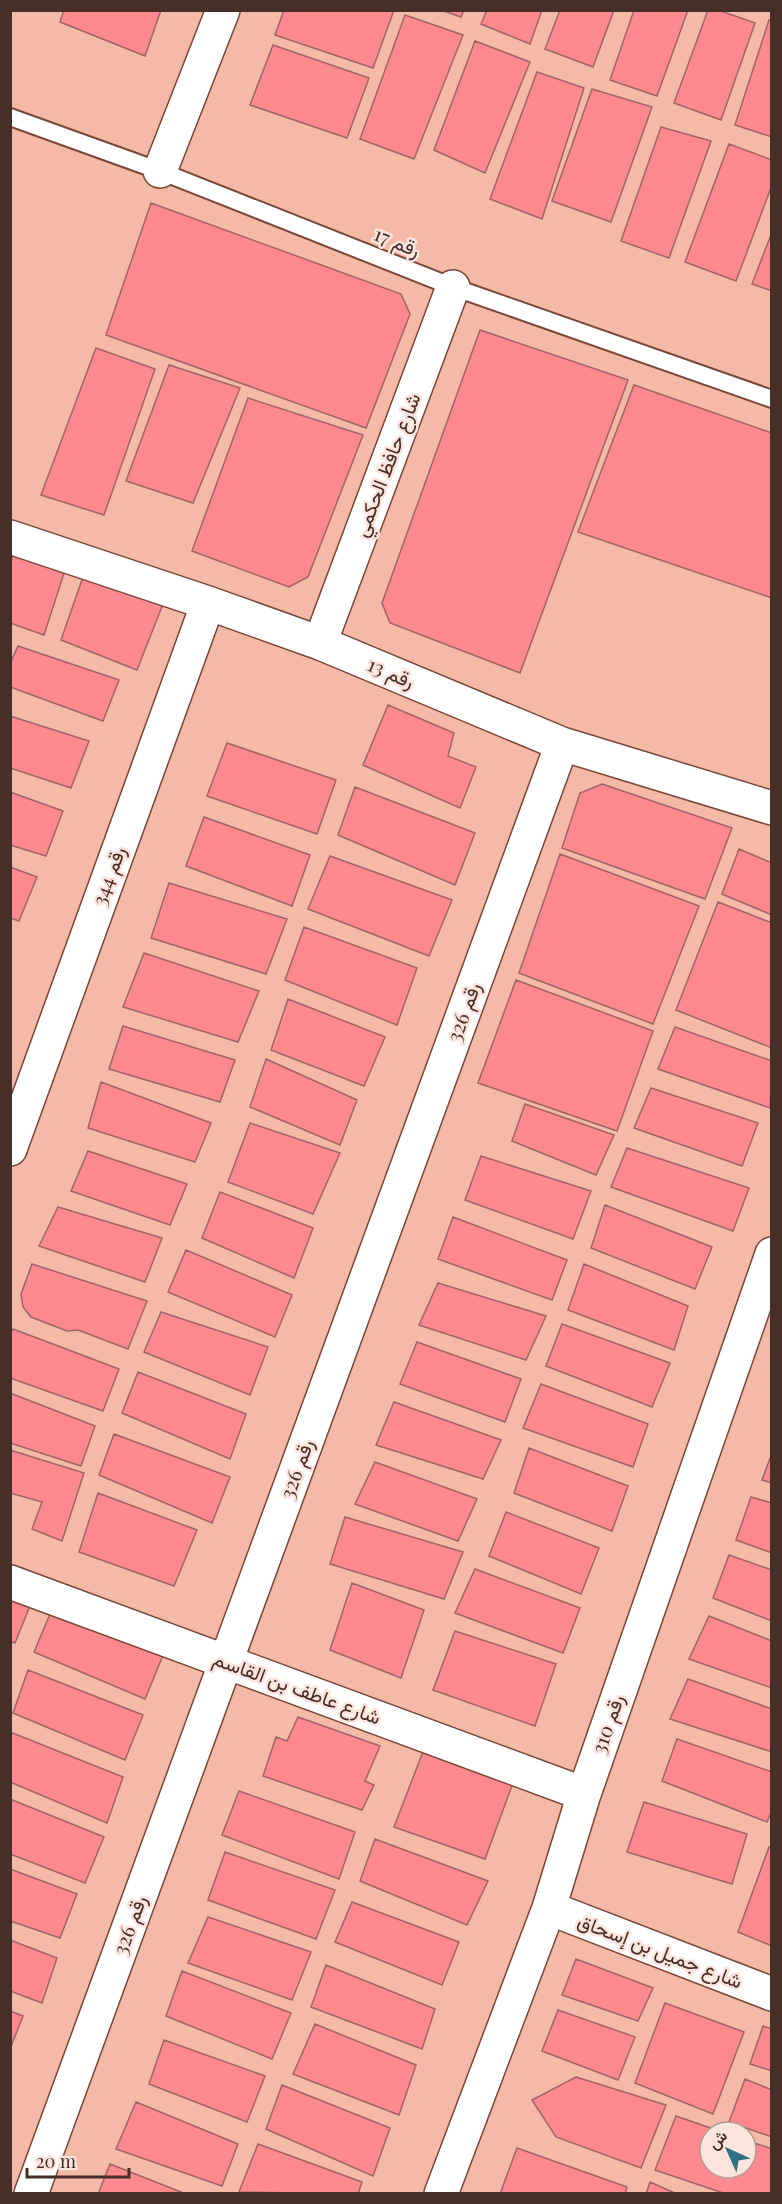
<svg xmlns="http://www.w3.org/2000/svg" width="782" height="2204" font-family="'Playfair Display',Vazirmatn,serif">
	<rect width="100%" height="100%" fill="#f5b9a7"/>
	<path fill="#ff898f" stroke="#9e6567" stroke-width="1.5" d="M64,10h97l-16,46 -85,-34z
		M284,10h110l-21,58 -98,-33z
		M441,10h23l-3,7z
		M487,10h55l-12,34 -49,-20z
		M560,10h54l-21,57 -48,-18z
		M634,10h54l-31,86 -47,-16z
		M708,10h10l37,13 -34,97 -47,-17z
		M405,15l58,20 -49,124 -54,-20z
		M769,20l3,1v116l-37,-12z
		M475,41l55,21 -45,111 -51,-23z
		M273,45l96,33 -22,60 -97,-33z
		M537,72l47,16 -42,131 -52,-20z
		M592,89l60,18 -41,115 -59,-21z
		M661,127l50,14 -42,117 -48,-17z
		M729,144l43,16v25l-36,96 -51,-19z
		M151,203l250,91 9,20 -44,114 -260,-93z
		M772,232v59l-20,-7z
		M480,330l148,50 -108,293 -130,-50 -8,-20z
		M96,348l59,21 -51,146 -63,-20z
		M169,365l71,23 -47,115 -67,-22z
		M634,385l138,48v165l-194,-66z
		M248,398l115,37 -55,142 -19,10 -97,-36z
		M16,549l50,18 -22,68 -34,-12v-60z
		M84,574l79,30 -26,66 -76,-30z
		M18,646l101,34 -16,41 -93,-34v-23z
		M388,705l66,28 -6,23 28,11 -16,41 -97,-43z
		M10,716l79,25 -18,47 -61,-20z
		M227,743l109,37 -19,54 -110,-38z
		M602,784l130,44 -27,71 -143,-51 18,-55z
		M355,787l120,46 -20,52 -117,-50z
		M10,792l53,19 -17,45 -36,-11z
		M204,817l106,38 -18,51 -106,-40z
		M739,849l33,14v52l-50,-21z
		M560,854l139,52 -46,118 -134,-51z
		M330,856l122,44 -23,56 -121,-47z
		M10,867l27,10 -18,44 -9,-3z
		M169,883l118,36 -21,55 -115,-36z
		M718,902l54,21v125l-96,-38z
		M304,927l113,41 -20,57 -112,-45z
		M144,953l115,38 -21,51 -115,-35z
		M516,980l137,51 -36,100 -139,-48z
		M288,999l97,38 -21,49 -93,-36z
		M123,1026l112,34 -15,42 -111,-33z
		M675,1027l97,34 -2,47 -112,-39z
		M266,1059l91,41 -17,45 -90,-38z
		M101,1082l110,41 -16,39 -107,-34z
		M651,1088l107,35 -16,43 -108,-38z
		M525,1104l89,31 -18,40 -84,-34z
		M250,1123l90,30 -27,61 -85,-32z
		M627,1148l122,40 -16,43 -122,-44z
		M88,1151l99,33 -17,41 -99,-34z
		M481,1156l110,35 -18,48 -108,-39z
		M220,1192l93,36 -19,50 -92,-40z
		M605,1205l107,42 -17,42 -104,-41z
		M58,1207l104,31 -17,44 -106,-36z
		M453,1217l114,43 -15,40 -114,-41z
		M186,1250l106,45 -17,42 -107,-45z
		M32,1264l115,37 -19,48 -50,-19 -11,1 -36,-14 -8,-10 -2,-13z
		M584,1264l104,42 -14,44 -106,-40z
		M438,1283l108,33 -20,44 -107,-35z
		M161,1312l107,35 -18,48 -106,-43z
		M562,1324l108,39 -18,44 -106,-41z
		M13,1329l106,40 -16,42 -93,-33v-43z
		M417,1342l104,37 -16,43 -105,-38z
		M138,1372l108,42 -16,45 -108,-46z
		M541,1384l107,40 -15,43 -110,-39z
		M10,1393l85,33 -14,40 -71,-23z
		M394,1402l107,38 -18,39 -107,-34z
		M114,1434l116,43 -18,46 -113,-48z
		M529,1448l99,38 -16,45 -98,-38z
		M10,1450l74,23 -22,68 -30,-12 10,-27 -32,-9z
		M772,1453v30l-10,-3z
		M375,1462l102,37 -19,42 -103,-37z
		M98,1493l99,37 -23,56 -95,-34z
		M751,1497l21,6v50l-36,-13z
		M506,1512l93,36 -18,46 -92,-38z
		M345,1517l118,35 -19,47 -114,-35z
		M729,1555l43,15v51l-59,-23z
		M475,1569l105,39 -17,45 -108,-40z
		M352,1583l72,27 -23,68 -71,-28z
		M10,1594l22,7 -17,42 -5,-2z
		M53,1607l111,46 -19,46 -111,-47z
		M709,1616l63,25v47l-83,-29z
		M455,1631l101,33 -21,62 -102,-36z
		M28,1670l115,45 -18,45 -112,-47z
		M688,1679l84,30v43l-102,-33z
		M298,1717l82,29 -15,35 9,4 -12,25 -99,-34 13,-39 11,4z
		M10,1732l113,45 -16,46 -97,-41z
		M677,1739l95,33v38l-5,12 -105,-41z
		M424,1749l89,34 -28,76 -91,-32z
		M239,1791l116,41 -16,47 -117,-44z
		M10,1799l94,38 -19,46 -75,-29z
		M644,1802l103,32 -15,50 -105,-32z
		M375,1839l113,42 -21,44 -107,-44z
		M769,1847l3,1v98l-34,-14z
		M225,1852l110,38 -19,49 -108,-39z
		M10,1869l67,25 -17,44 -50,-17z
		M352,1902l107,40 -17,43 -107,-43z
		M208,1917l103,35 -19,48 -104,-37z
		M10,1940l47,18 -15,45 -32,-12z
		M576,1959l77,29 -15,33 -76,-26z
		M326,1965l109,44 -13,40 -111,-42z
		M182,1971l109,42 -19,46 -106,-43z
		M665,2003l79,29 -31,82 -78,-31z
		M558,2010l77,27 -17,43 -76,-29z
		M10,2011l13,5 -13,33z
		M315,2024l101,41 -17,50 -106,-41z
		M763,2026l9,3v42l-22,-7z
		M164,2040l101,36 -18,46 -98,-38z
		M576,2077l90,28 -25,63 -85,-31 -24,-37z
		M745,2079l27,11v47l-43,-15z
		M282,2085l108,43 -17,48 -107,-47z
		M136,2102l102,42 -16,42 -106,-37z
		M676,2116l46,16h-12v36h36v-28l26,9v45h-46l-71,-24z
		M258,2144l104,38 -4,12 -119,-2z
		M517,2148l110,39 -2,7h-125z
		M110,2164l76,30h-88z
		M650,2182l27,12h-31z"/>
	<g fill="none" stroke-linecap="round" stroke-linejoin="round">
		<defs>
			<path id="service" d="M10,117l150,54 293,116 319,112"/>
			<path id="minor" d="M160,171l63,-161
				M10,537l198,66 112,40 242,101 210,64
				M320,643l133,-356
				M10,1149l198,-546
				M10,1582l574,212
				M549,1908l223,86
				M31,2194l531,-1450
				M441,2194l108,-286 35,-114 188,-540"/>
		</defs>
		<use href="#service" stroke="#794637" stroke-width="20"/>
		<use href="#minor" stroke="#794637" stroke-width="36"/>
		<use href="#service" stroke="#fff" stroke-width="16"/>
		<use href="#minor" stroke="#fff" stroke-width="33"/>
	</g>
	<g text-anchor="middle" stroke-width="5" stroke-linejoin="round" paint-order="stroke">
		<g font-size="20" fill="#462f28" stroke="#fde4dc">
			<text transform="translate(397 242) rotate(22)" y="7">رقم 17</text>
			<text transform="translate(387 465) rotate(-69)" y="7">شارع حافظ الحكمي</text>
			<text transform="translate(391 673) rotate(23)" y="7">رقم 13</text>
			<text transform="translate(109 876) rotate(-70)" y="7">رقم 344</text>
			<text transform="translate(464 1012) rotate(-70)" y="7">رقم 326</text>
			<text transform="translate(297 1469) rotate(-70)" y="7">رقم 326</text>
			<text transform="translate(297 1688) rotate(20)" y="7">شارع عاطف بن القاسم</text>
			<text transform="translate(608 1724) rotate(-71)" y="7">رقم 310</text>
			<text transform="translate(130 1925) rotate(-70)" y="7">رقم 326</text>
			<text transform="translate(660 1951) rotate(21)" y="7">شارع جميل بن إسحاق</text>
		</g>
	</g>
	<rect width="782" height="2204" fill="none" stroke="#462f28" stroke-width="24"/>
	<g transform="translate(728 2150) rotate(315)"><circle r="28" fill="#fde4dc" stroke="#b49c94" stroke-width="1.5"/>
	<path d="M0-4.5L10 22L0 15L-10 22Z" fill="#2f7283"/>
	<text y="-9" font-size="16" font-weight="bold" text-anchor="middle" fill="#462f28">ش</text>
	</g>
	<path d="M27 2168v9h102v-9" fill="none" stroke="#462f28" stroke-width="3"/>
	<text x="36" y="2168" font-size="18" fill="#462f28" stroke="#fde4dc" stroke-width="4.5" paint-order="stroke">20 m</text>
</svg>
